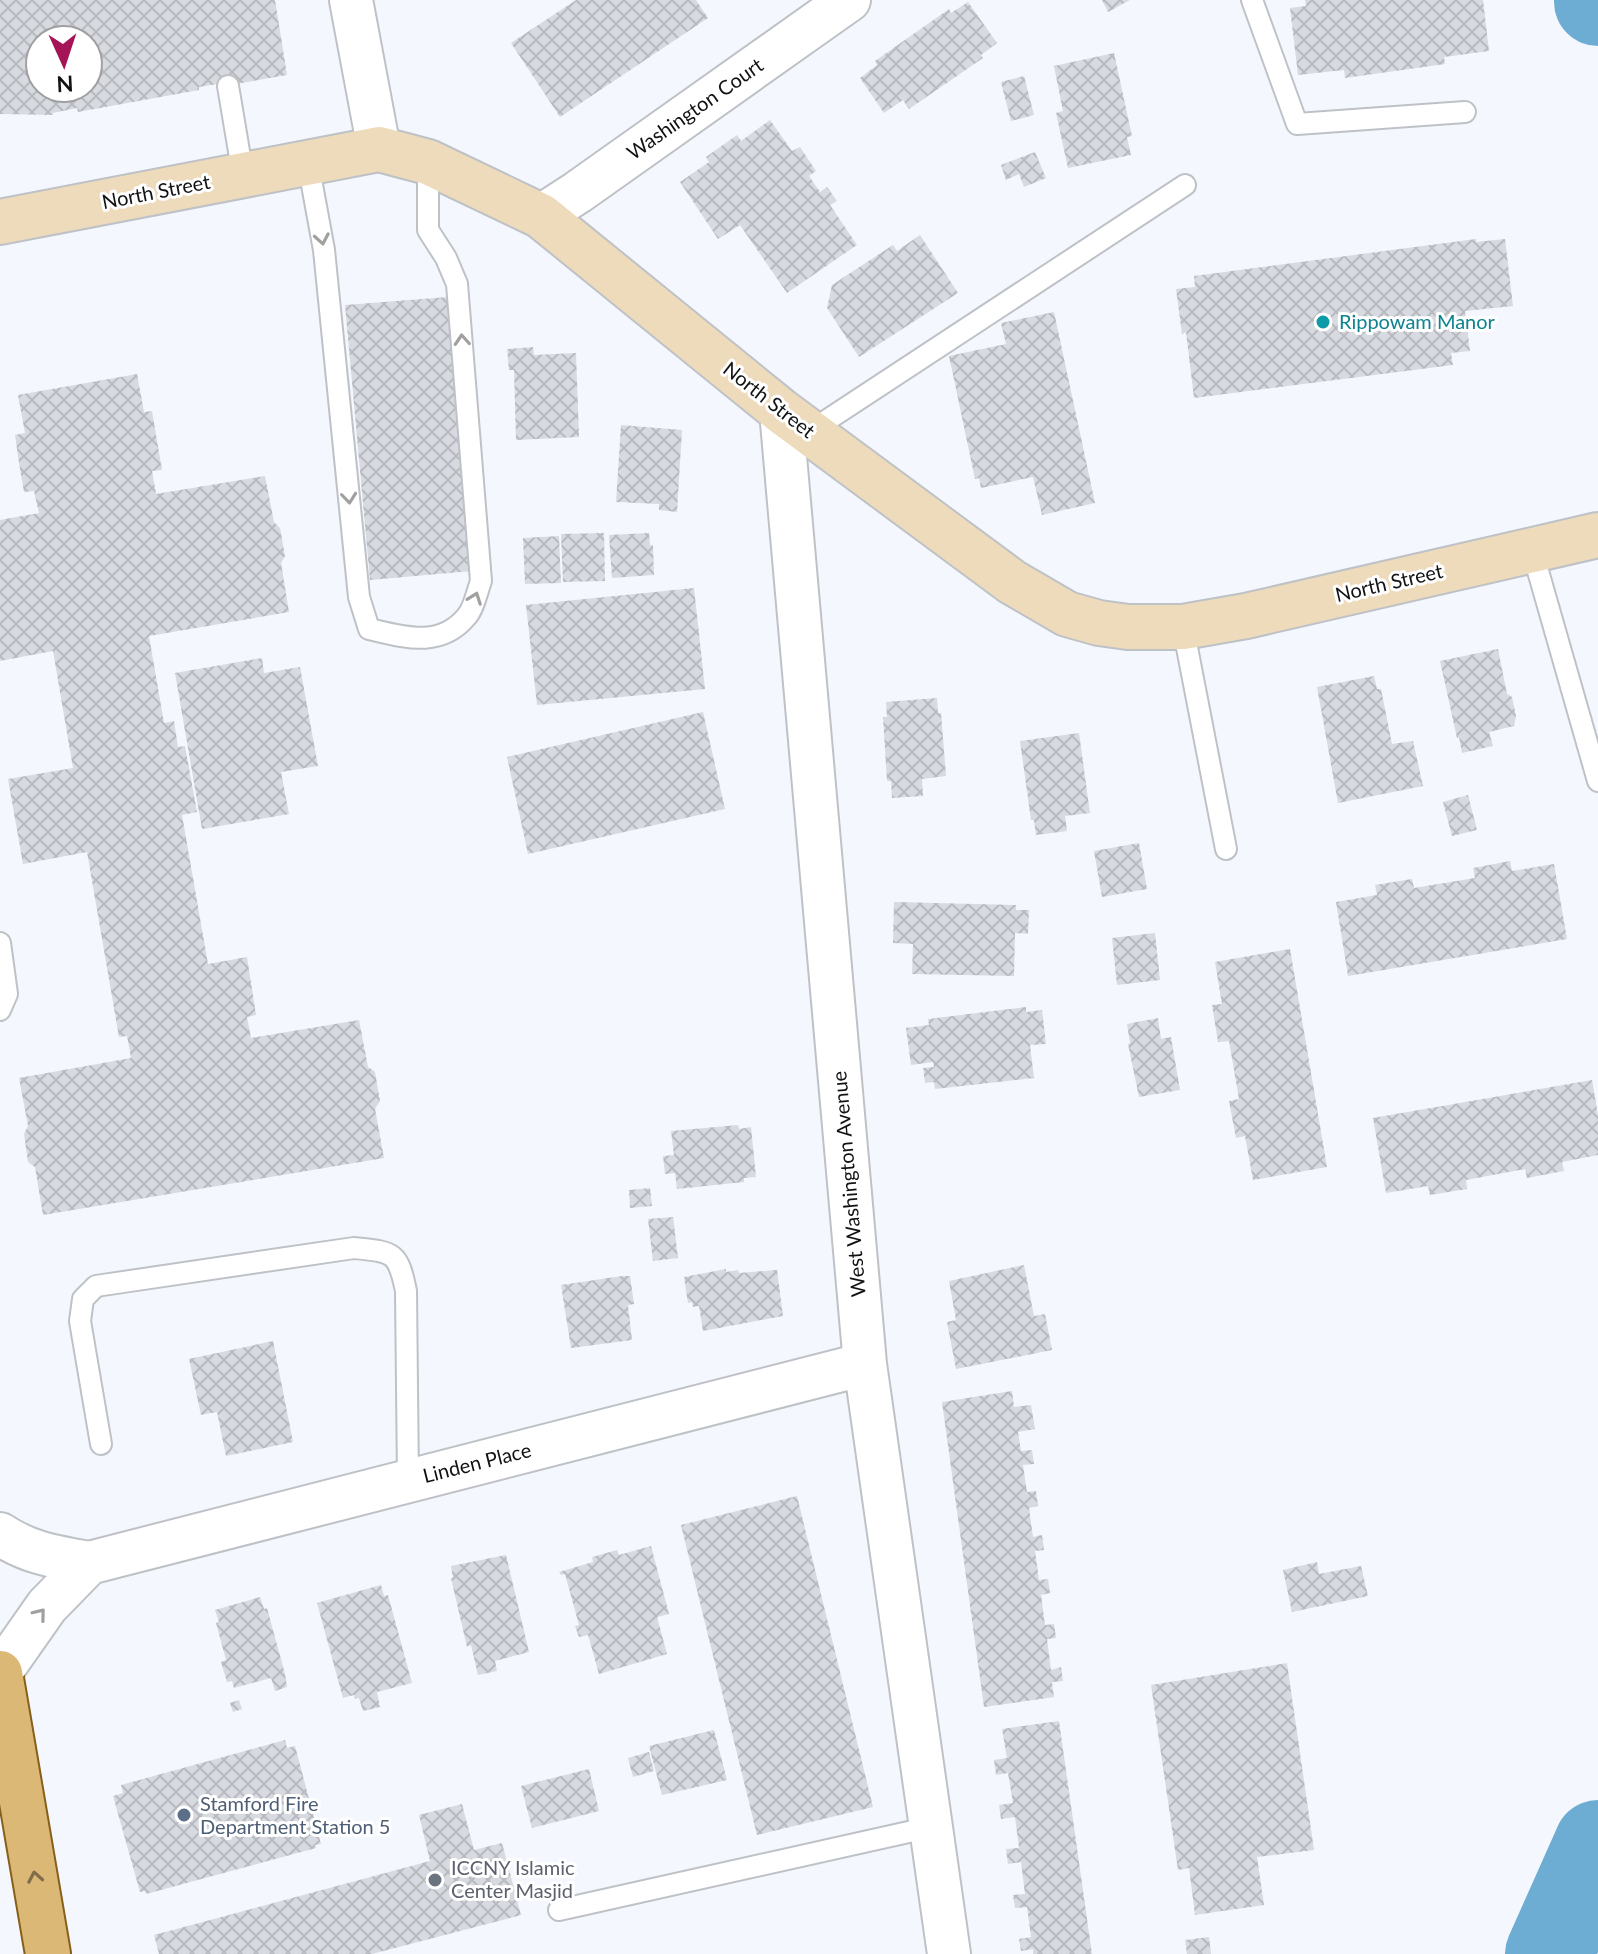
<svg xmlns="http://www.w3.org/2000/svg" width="1598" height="1954" font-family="Lato,sans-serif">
	<defs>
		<pattern id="building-cross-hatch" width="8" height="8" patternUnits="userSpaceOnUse" patternTransform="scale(2)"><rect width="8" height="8" fill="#d7dae0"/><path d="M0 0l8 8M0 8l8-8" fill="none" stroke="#b8babf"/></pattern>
	</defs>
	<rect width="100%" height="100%" fill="#f4f8fe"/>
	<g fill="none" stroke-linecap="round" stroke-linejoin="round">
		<path stroke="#6eadd3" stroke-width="88" d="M1598,0v2
			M1549,1954l49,-110"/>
	</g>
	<path fill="url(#building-cross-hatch)" fill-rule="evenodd" d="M0,0h275l12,75 -62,11 -1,-3 -25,4v3l-121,22 -1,-4 -24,5v2l-53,-1zM40,40h48v48h-48z
		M576,0h120l12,18 -148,99 -49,-74z
		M1102,0h28l-22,12z
		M1305,0h178l6,51 -45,6 1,7 -100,14 -1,-8 -46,5 -8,-67 16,-2z
		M968,2l29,41 -16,12 2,3 -74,51 -6,-9 -19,13 -24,-35 17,-13 -2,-4 74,-52 2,4z
		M1114,53l18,83 -5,1 4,18 -63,13 -12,-55 7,-2 -9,-45z
		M1024,76l10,39 -23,6 -10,-39z
		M770,120l22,31 8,-4 16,24 -7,5 11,16 7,-5 10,14 -7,4 27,40 -70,48 -47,-68 -22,14 -38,-57 29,-20 -3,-5 31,-22 4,6z
		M1035,152l11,26 -22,9 -5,-13 -13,6 -5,-15z
		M920,235l38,58 -99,64 -32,-49 5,-23 61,-40 4,6z
		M1476,239v3l29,-3 8,67 -48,5 5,40 -19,2 2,12 -259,33 -8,-66 -4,2 -6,-45 19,-2 -1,-11z
		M448,297l24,274 -102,9 -25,-275z
		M1054,312l41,191 -53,12 -9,-38 -52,11 -2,-10 -4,1 -26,-123 57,-12 -5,-21z
		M533,347l1,8 42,-2 3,84 -63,3 -2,-70h-5l-2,-21z
		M137,374l7,38 8,-1 10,59 -10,1 4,23 109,-18 9,46 6,6 5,28 -4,7 8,49 -140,24 15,87 10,-2 4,26 7,-1 12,66 -15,3 26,149 39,-7 9,58 -9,2 4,21 108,-18 9,47 7,5 5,29 -5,8 9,49 -341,57 -8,-48 -7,-5 -4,-28 4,-8 -9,-48 112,-20 -4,-22 -8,1 -32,-185 -64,12 -15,-85 65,-11 -20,-117 -53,10v-141l39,-7 -5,-22 -10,1 -5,-29 -4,-28 10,-2 -7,-38z
		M621,425l61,5 -5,82 -18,-2v-6l-43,-2z
		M604,533l1,48 -42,1 -2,-48z
		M649,533l1,12h3l1,30 -42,3 -3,-43z
		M559,536l2,47 -36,1 -2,-46z
		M694,588l11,101 -168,16 -11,-100z
		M1498,649l9,45 5,3 4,19 -2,10 -25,6 4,14 -31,7 -3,-16 -2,1 -17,-77z
		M262,658l2,15 36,-6 18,99 -37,6 8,42 -87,15 -27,-156z
		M1374,676l3,13h4l11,55 21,-3 10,45 -85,17 -21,-116z
		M937,698l1,15h3l5,63 -24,3 1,17 -31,2 -1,-17h-4l-4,-64h4l-1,-15z
		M703,712l22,97 -197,45 -21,-97z
		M1079,733l11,80 -25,3 2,15 -31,4 -2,-15h-3l-11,-79z
		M1468,795l9,35 -25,6 -9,-34z
		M1139,843l8,46 -45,8 -8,-46z
		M1510,861l2,10 42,-7 13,75 -219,37 -12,-74 41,-7 -2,-10 37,-6 2,9 61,-10 -2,-10z
		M894,902l122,3v5h13l-1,24 -13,-1 -1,43 -102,-2 1,-30 -20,-1z
		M1155,933l5,47 -43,5 -5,-47z
		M1290,949l37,218 -74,13 -8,-44 -9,2 -7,-37 10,-2 -10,-58 -11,1 -6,-37 10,-1 -7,-42z
		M1026,1007v5l16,-2 4,34 -16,1 4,33 -99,11 -1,-7 -9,1 -2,-15 11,-1 -1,-5 -22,3 -5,-37 23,-3 -1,-6z
		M1158,1018l3,21 10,-2 9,53 -41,7 -11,-53 2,-1 -3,-19z
		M1592,1080l6,35v40l-36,7 2,9 -37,7 -2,-9 -59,11 1,9 -37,6 -2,-9 -42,7 -13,-75z
		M738,1125l1,4 12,-2 5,50 -12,1v4l-67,7 -2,-16 -10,1 -2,-18 11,-1 -3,-24z
		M650,1188l2,18 -22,2 -1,-18z
		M673,1217l5,41 -25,3 -5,-42z
		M1024,1265l10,51 11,-2 7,36 -96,19 -9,-47 9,-2 -7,-39z
		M726,1269v3l12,-2 1,3 38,-3 6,46 -80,15 -4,-25 -6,1 -1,-5 -4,1 -4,-26z
		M622,1276h8l4,28 -6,1 4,35 -61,8 -10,-63z
		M273,1341l20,101 -67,14 -9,-44 -16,3 -12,-56z
		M1012,1391l2,16 17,-2 4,24 -17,3 3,19 11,-1 2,14 -11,1 4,27 9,-1 2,15 -9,2 4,29 9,-2 2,15 -9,1 4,29 9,-1 2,14 -9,2 4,30 9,-1 2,14 -9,1 4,31 10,-3 2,14 -11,1 2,15 -70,10 -42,-305z
		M797,1496l76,311 -116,28 -76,-310z
		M651,1546l18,68 -12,3 10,37 -68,20 -11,-39 -9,2 -4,-11 4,-1 -14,-51 -4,1 -2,-3 34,-10 -1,-5 25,-7 2,5z
		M506,1555l23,97 -34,9 2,10 -19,4 -7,-30 -4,2 -16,-69h2l-2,-12z
		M1317,1562l2,12 42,-8 7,30 -76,16 -9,-42z
		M381,1585l3,11 4,-1 24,88 -35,9 3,15 -17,4 -4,-13 -4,1 -1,-4 -11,3 -26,-95z
		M260,1597l4,12 3,-1 18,66 2,13 -12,4 -4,-13 -37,10 -2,-7 -5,1 -6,-20 5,-2 -10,-37 3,-1 -4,-12z
		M1287,1663l27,187 -57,7 7,48 -69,10 -6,-47 -11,2 -27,-185z
		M239,1700l3,9 -9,3 -3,-9z
		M1059,1721l33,233h-59v-5l-12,2 -2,-12 12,-2 -4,-30 -12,1 -2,-13 12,-1 -4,-32 -13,2 -2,-15 13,-1 -4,-31 -14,2 -2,-14 14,-2 -5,-30 -12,2 -2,-15 13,-2 -5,-29z
		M714,1730l13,50 -65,15 -13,-49z
		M285,1740l2,8 8,-2 26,98 -6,1 1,3 -170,46 -1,-3 -5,1 -27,-96 10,-3 -2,-8z
		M649,1752l5,19 -21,6 -5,-19z
		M589,1769l10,42 -67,17 -11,-42z
		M462,1804l12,46 28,-7 19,72 -149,39h-213l-5,-19 276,-74 -11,-46z
		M1209,1937l2,17h-24l-2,-14z"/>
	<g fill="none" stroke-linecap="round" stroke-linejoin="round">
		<defs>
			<path id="lane" d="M1252,0l45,124 168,-12
				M228,86l15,89
				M308,163l16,87 35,347 10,32c35,8 71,20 98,-13 7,-8 10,-24 14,-35l-24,-297 -11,-26 -18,-28v-68
				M809,432l376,-247
				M1532,550l66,231
				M1183,627l43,222
				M0,943l7,51 -7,16
				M101,1444l-21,-123 3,-22 13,-13 258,-38c39,4 44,3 52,43l2,190
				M559,1910l372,-83"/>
			<path id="street" d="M351,0l28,149
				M541,216l37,-24 271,-192
				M781,411l84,953 84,590
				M0,1534c28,19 56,23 89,29l776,-199
				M0,1673l47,-67 42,-43"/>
			<path id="secondary" d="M0,222l379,-73 49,13 113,54 240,195 231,171 55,32 32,9 29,4h55l63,-11 352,-81"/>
			<path id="primary" d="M0,1673l48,281"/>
		</defs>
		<use href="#lane" stroke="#bec2c7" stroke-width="24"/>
		<use href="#street" stroke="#bec2c7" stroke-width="46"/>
		<use href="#secondary" stroke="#bec2c7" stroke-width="48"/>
		<use href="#primary" stroke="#865f19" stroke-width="48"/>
		<use href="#lane" stroke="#fff" stroke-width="20"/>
		<use href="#street" stroke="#fff" stroke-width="42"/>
		<use href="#secondary" stroke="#eedbbb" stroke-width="44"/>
		<use href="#primary" stroke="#dcb877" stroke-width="44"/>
	</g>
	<defs><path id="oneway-chevron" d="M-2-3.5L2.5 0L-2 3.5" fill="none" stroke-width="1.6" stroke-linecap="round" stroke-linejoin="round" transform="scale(2)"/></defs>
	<g stroke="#a0a0a1">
		<use href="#oneway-chevron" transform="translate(322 239) rotate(80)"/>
		<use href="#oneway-chevron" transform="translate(462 340) rotate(-94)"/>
		<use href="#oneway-chevron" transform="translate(349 498) rotate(84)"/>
		<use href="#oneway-chevron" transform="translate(475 598) rotate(-70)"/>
		<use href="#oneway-chevron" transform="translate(40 1614) rotate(-51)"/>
	</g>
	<use stroke="#816d4a" href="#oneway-chevron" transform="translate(35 1877) rotate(-100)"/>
	<circle fill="#0f9aa8" stroke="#fff" stroke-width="3" cx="1323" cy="322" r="8"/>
	<circle fill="#5c6f8a" stroke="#fff" stroke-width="3" cx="184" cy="1815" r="8"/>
	<circle fill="#6b7280" stroke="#fff" stroke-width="3" cx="435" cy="1880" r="8"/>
	<g text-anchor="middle" stroke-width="6" stroke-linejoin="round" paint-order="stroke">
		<g font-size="20" fill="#111214" stroke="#fff">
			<text transform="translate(695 109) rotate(-35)" y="7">Washington Court</text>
			<text transform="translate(156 192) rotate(-11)" y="7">North Street</text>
			<text transform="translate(769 400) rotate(38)" y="7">North Street</text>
			<text transform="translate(1389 583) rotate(-13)" y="7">North Street</text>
			<text transform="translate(849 1184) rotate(-95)" y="7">West Washington Avenue</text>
			<text transform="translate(477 1463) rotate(-14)" y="7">Linden Place</text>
		</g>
		<g font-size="20" fill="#0d838f" stroke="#fff" text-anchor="start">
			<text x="1339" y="329">Rippowam Manor</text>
		</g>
		<g font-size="20" fill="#4e5e75" stroke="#fff" text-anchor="start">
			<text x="200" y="1811">Stamford Fire<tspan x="200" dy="23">Department Station 5</tspan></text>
		</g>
		<g font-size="20" fill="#5b616d" stroke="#fff" text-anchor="start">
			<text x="451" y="1875">ICCNY Islamic<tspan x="451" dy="23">Center Masjid</tspan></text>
		</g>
	</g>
	<g transform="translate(64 64) rotate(177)"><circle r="38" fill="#ffffff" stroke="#a0a0a1" stroke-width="2"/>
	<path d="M0-6L14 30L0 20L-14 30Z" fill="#a51456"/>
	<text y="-12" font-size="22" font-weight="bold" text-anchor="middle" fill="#111214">N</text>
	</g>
</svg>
